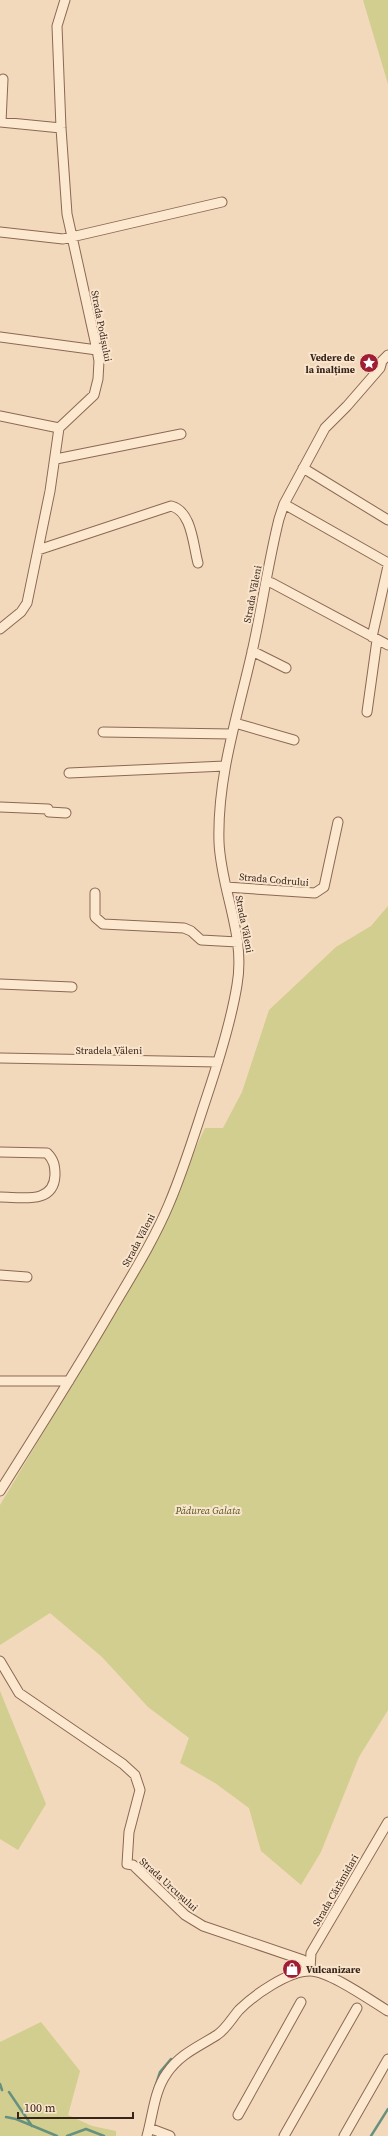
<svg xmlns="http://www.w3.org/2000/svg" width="388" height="2136" font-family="'Source Serif 4',serif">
	<rect width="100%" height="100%" fill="#f2d9bb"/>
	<path fill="#d1ce8f" d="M363,0h25v84z
		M388,906v804l-29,47 -38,95 -20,33 -40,-34 -12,-43 -34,-25 -35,-20 9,-25 -41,-31 -46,-50 -52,-44 -50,32v-140l135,-226 70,-151h18l19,-36 27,-82 67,-63 35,-21z
		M0,1691l46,113 -28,46 -18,-11z
		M41,2022l39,49 -12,44 24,11 24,5v5h-116v-94z"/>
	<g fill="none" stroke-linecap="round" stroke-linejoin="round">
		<path stroke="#67917f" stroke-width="2.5" d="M0,2084l2,6
			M9,2092l23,34
			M153,2094l7,-22 11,-13
			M6,2117l10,2 41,17
			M67,2136l19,-7 18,7
			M371,2136l17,-27"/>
		<defs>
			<path id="minor" d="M0,122l61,6
				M1,122l2,-43
				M0,232l63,7 159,-37
				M0,337l97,13
				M0,416l59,12
				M56,459l125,-25
				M303,468l85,52
				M284,504l104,59
				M38,550l133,-44c21,5 22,39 27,57
				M266,581l6,2 116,62
				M0,629l21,-17 6,-9 23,-112 9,-63 35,-33 4,-16 1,-18 -2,-11 -30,-136 -6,-86 -4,-102 8,-26
				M372,637l16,-71
				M252,651l34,17
				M367,712l10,-72
				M235,723l59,17
				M103,732l129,2
				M69,773l156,-7
				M0,807l48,2 1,3 17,1
				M226,887l89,6 9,-6 14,-65
				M95,893v24l8,7 81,4 7,3 10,9 37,2
				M0,984l72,3
				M0,1058l218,4
				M0,1152l47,1c7,7 8,13 8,22 -1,30 -34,22 -55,22
				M0,1275l27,2
				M0,1381h69
				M0,1491c38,-60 76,-120 112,-182 20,-34 42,-69 57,-105 15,-35 26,-72 38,-108 12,-36 24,-74 30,-111 9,-50 -16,-94 -18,-143 -2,-65 19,-128 33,-190 10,-44 16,-89 27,-133l5,-15 41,-76 22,-22 33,-38 2,-7 6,-6
				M0,1661l19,32 104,71 12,11 5,15 -11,42 -2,32 6,1 52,50 18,11 100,34 7,11
				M310,1969l1,-16 77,-131
				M238,2115l63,-113
				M149,2128l21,8
				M147,2136c6,-21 7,-45 20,-63 13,-19 31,-26 50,-38 9,-6 15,-17 22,-25 15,-15 49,-39 71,-39 19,0 60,29 78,40
				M284,2136l73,-128
				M344,2136l44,-77"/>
		</defs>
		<use href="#minor" stroke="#8b6854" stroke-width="11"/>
		<use href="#minor" stroke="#fce8cf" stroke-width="9"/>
	</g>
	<defs>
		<symbol id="sight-disc" viewBox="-11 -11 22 22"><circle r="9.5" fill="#9f1e34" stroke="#f9e4cc"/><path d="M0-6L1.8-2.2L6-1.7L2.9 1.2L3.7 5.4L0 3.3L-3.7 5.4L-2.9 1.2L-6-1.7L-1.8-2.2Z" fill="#fff"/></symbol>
		<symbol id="shop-disc" viewBox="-11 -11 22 22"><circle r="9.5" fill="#9f1e34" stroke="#f9e4cc"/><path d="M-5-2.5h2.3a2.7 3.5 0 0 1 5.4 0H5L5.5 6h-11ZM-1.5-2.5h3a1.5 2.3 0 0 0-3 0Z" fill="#fff"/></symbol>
	</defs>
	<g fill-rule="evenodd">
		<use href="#sight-disc" x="358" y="352" width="22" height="22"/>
		<use href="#shop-disc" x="281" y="1958" width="22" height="22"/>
	</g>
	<g text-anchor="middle" stroke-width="4" stroke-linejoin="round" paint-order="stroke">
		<g font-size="10" fill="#38241a" stroke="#f9e4cc">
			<text transform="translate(102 326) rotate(79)" y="4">Strada Podișului</text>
			<text transform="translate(252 594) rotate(-79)" y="4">Strada Văleni</text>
			<text transform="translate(274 879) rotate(5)" y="4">Strada Codrului</text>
			<text transform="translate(245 924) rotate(79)" y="4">Strada Văleni</text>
			<text x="109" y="1054">Stradela Văleni</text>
			<text transform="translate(138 1240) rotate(-62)" y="4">Strada Văleni</text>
			<text transform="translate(169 1884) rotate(42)" y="4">Strada Urcușului</text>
			<text transform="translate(335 1890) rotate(-60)" y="4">Strada Cărămidari</text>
		</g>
		<g font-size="10" font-weight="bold" fill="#38241a" stroke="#f9e4cc" text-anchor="end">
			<text x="355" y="361">Vedere de<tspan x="355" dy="12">la înalțime</tspan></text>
			<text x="306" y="1973" text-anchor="start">Vulcanizare</text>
		</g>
		<g font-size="10" font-style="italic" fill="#52571f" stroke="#f9e4cc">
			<text x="208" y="1514">Pădurea Galata</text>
		</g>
	</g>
	<path d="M18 2112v6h115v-6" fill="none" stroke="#38241a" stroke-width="2"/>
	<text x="24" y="2112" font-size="12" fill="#38241a" stroke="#f9e4cc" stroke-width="3" paint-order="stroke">100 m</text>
</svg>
